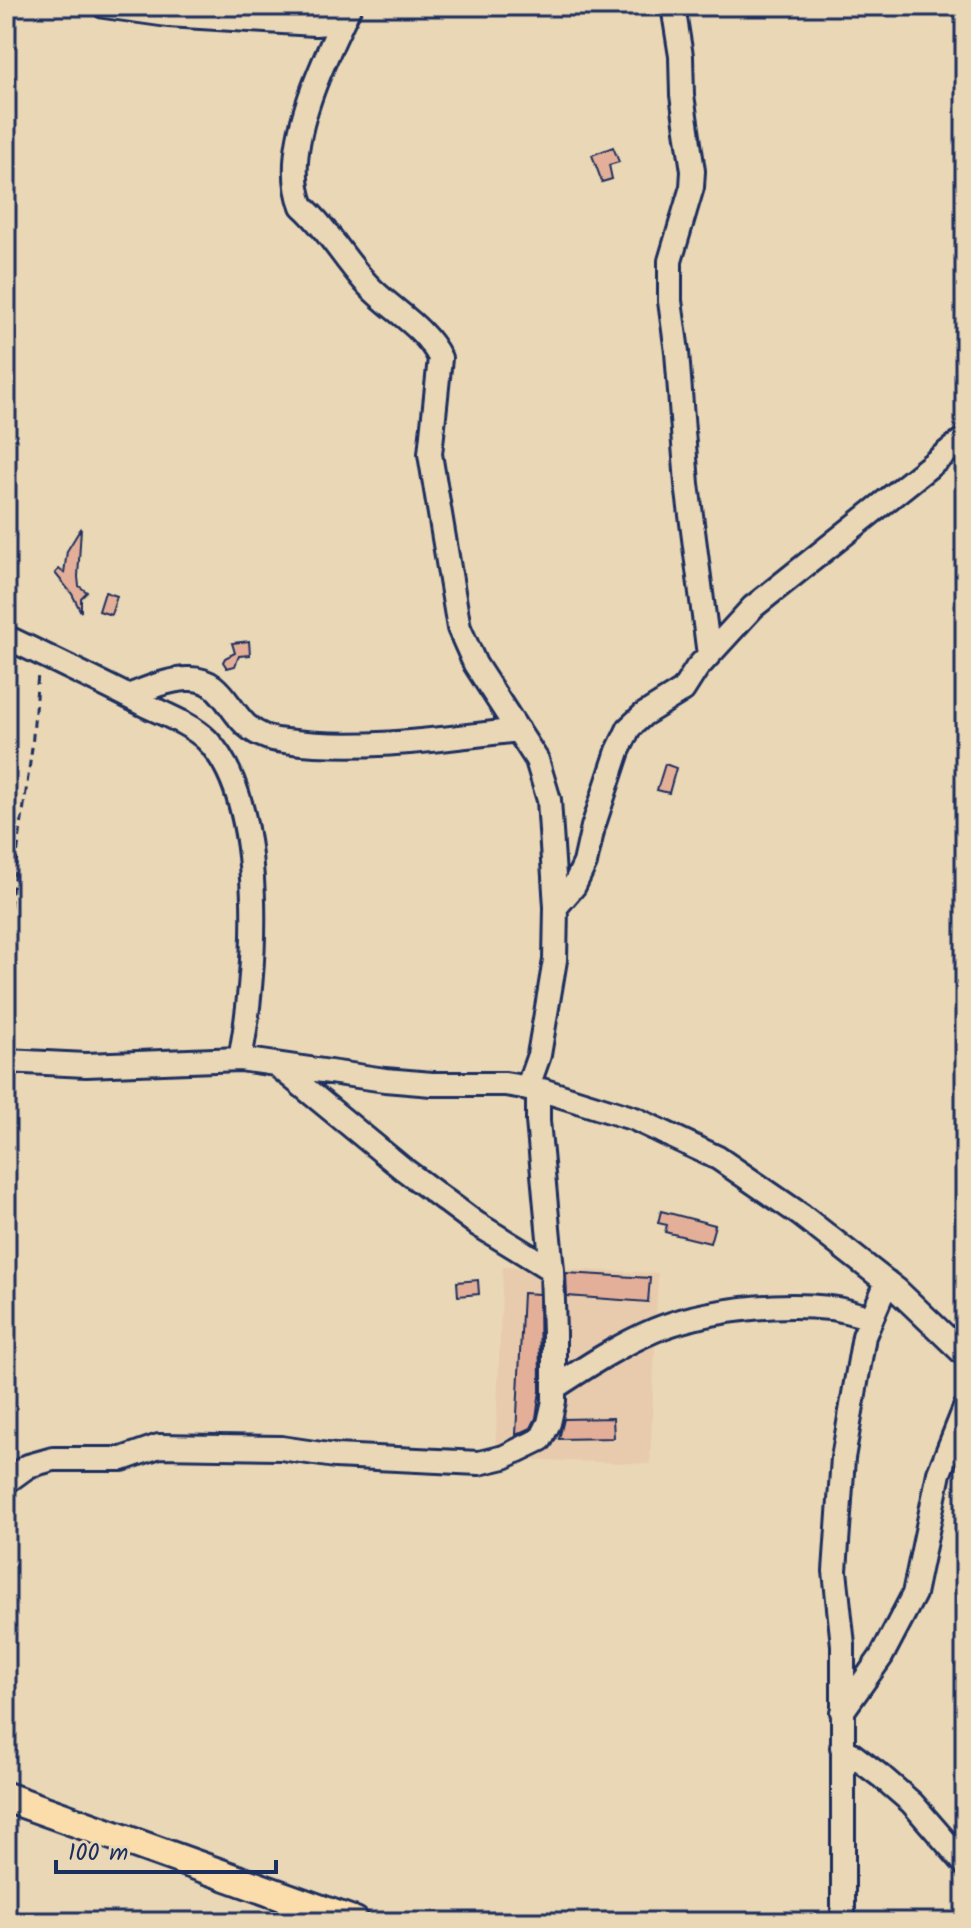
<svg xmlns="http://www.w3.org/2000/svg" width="971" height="1928" font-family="Kalam,sans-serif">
	<rect width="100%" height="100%" fill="#ead7b5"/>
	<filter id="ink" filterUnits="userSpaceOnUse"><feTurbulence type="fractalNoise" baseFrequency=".0125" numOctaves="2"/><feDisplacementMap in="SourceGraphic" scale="16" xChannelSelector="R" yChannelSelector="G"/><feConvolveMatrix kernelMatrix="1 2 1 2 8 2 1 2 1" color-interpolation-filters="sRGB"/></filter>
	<g filter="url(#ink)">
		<path fill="#e8cbac" d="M503,1267l155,6 -8,191 -155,-6z"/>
		<path fill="#e4af98" stroke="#1b2f5e" stroke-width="2" d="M613,147l6,15 -10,3 3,14 -10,3 -10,-27z
			M81,528l-3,49 1,9 8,6 -6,6v14l-9,-18 -17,-21 4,-4 5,4 3,-22z
			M105,592l12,4 -6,19 -12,-4z
			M249,641l1,14 -11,1 -4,10 -8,2 -4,-6 2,-4 10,-5 -3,-10z
			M665,764l11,4 -7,25 -12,-3z
			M661,1211l54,14 -5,18 -45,-11 2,-7 -9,-2z
			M566,1273l84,5 -2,24 -81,-6z
			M478,1280l1,14 -21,2 -1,-14z
			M523,1293l16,1 1,97 -4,27 -5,10 -15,7z
			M613,1418l1,20 -55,1 5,-20z"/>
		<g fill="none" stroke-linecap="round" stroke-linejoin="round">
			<defs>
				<path id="minor" d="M104,6l64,9 147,9 13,-1 17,-6
					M350,6c-25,51 -71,143 -48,200 25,22 41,52 64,77 23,26 58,42 74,75l-10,96 29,174 16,36 62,96 12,40 7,107 -1,53 -16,95 -12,34
					M673,6l8,50 1,39 11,76 -1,16 -22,74v40l7,51 10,132 22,171
					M6,637c46,22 92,44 137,67 20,10 48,20 64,36 62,63 49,238 33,319
					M128,696c19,-7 38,-16 59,-17 33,-2 39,27 59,46 11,10 25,15 39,16 77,10 157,-2 233,-11
					M556,907l18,-21 11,-23 8,-36 25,-76 11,-23 14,-13 40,-25 14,-22 56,-61 212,-169
					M6,1061l80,4 154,-6 145,21 47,4h73l37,6 93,29 83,39 83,57 96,75 68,65
					M278,1066l124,102 75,56 75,46
					M554,1388c32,-21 65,-43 101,-58 49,-20 122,-28 175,-22 14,1 28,7 41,10
					M6,1482l22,-16 25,-7h69l37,-13 122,2 54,8 144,7 25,-6 37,-18 8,-16 5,-22v-68l-2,-63 -14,-149v-20l4,-11
					M842,1712l39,-55 33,-63 25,-121 26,-65
					M842,1747l40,30 30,26 53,61
					M843,1922v-277l-8,-74 8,-113 21,-122 23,-54"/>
				<path id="major" d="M6,1797l349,125"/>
			</defs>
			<use href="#minor" stroke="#1b2f5e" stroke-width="28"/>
			<use href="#major" stroke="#1b2f5e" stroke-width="34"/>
			<path stroke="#1b2f5e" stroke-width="3" stroke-dasharray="8 6" stroke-linecap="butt" d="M6,935l26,-187 6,-75"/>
			<use href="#minor" stroke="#ead7b5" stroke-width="22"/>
			<use href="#major" stroke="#fbddab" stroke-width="28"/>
		</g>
	</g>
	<rect width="971" height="1928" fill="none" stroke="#ead7b5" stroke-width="32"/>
	<rect x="16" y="16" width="939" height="1896" fill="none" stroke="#1b2f5e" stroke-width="3" filter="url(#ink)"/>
	<path d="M56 1860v12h220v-12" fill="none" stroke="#1b2f5e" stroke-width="4"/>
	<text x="68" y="1860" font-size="24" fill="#1b2f5e" stroke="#ead7b5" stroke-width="6" paint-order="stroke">100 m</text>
</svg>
